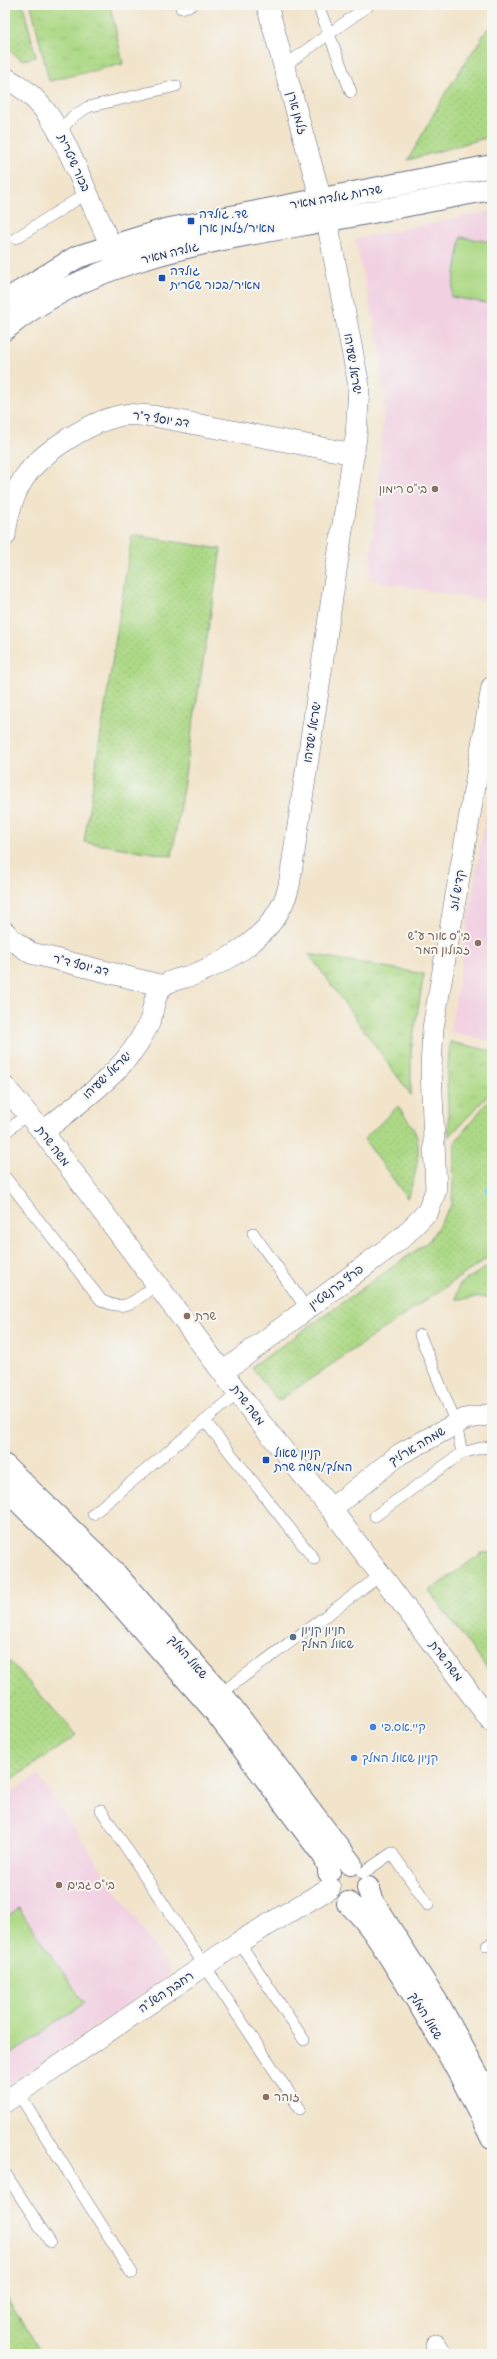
<svg xmlns="http://www.w3.org/2000/svg" width="497" height="2359" font-family="'Patrick Hand','Playpen Sans Hebrew',sans-serif">
	<defs>
		<pattern id="grass-tufts" width="24" height="20" patternUnits="userSpaceOnUse"><rect width="24" height="20" fill="#add986"/><path d="M3 7l-1-3M5 7V3M7 7l1-3M15 17l-1-3M17 17v-4M19 17l1-3" fill="none" stroke="#94bb76"/></pattern>
		<pattern id="park-dots" width="8" height="8" patternUnits="userSpaceOnUse"><rect width="8" height="8" fill="#add986"/><path d="M2 2h.1M6 6h.1" fill="none" stroke="#94bb76" stroke-width="1.8" stroke-linecap="round"/></pattern>
	</defs>
	<rect width="100%" height="100%" fill="#f6f6f2"/>
	<filter id="ink" filterUnits="userSpaceOnUse"><feTurbulence type="fractalNoise" baseFrequency=".025" numOctaves="2"/><feDisplacementMap in="SourceGraphic" scale="8" xChannelSelector="R" yChannelSelector="G"/><feConvolveMatrix kernelMatrix="1 2 1 2 8 2 1 2 1" color-interpolation-filters="sRGB"/></filter>
	<filter id="wash" filterUnits="userSpaceOnUse"><feTurbulence type="fractalNoise" baseFrequency=".012" numOctaves="4" result="noise"/><feDisplacementMap in="SourceGraphic" scale="16" xChannelSelector="R" yChannelSelector="G"/><feGaussianBlur stdDeviation="0.9" result="paint"/><feColorMatrix in="noise" values="0 0 0 0 0 0 0 0 0 0 0 0 0 0 0 0 0 1.4 0 .05"/><feComposite in="paint" operator="in"/></filter>
	<g filter="url(#wash)">
		<rect width="100%" height="100%" fill="#f2e4cb"/>
		<path fill="#f1d0e2" d="M492,211v391l-123,-22 16,-181 -4,-47 -26,-113z
			M492,776v266l-42,-10z
			M38,1775l134,198 -167,115v-291z"/>
		<path fill="url(#grass-tufts)" stroke="#648472" d="M31,5h79l13,59 -74,17z
			M309,954l115,20 -13,76v45z
			M450,1042l42,9v40l-43,46 -2,-57z
			M492,1264v33l-36,2 3,-15z"/>
		<path fill="url(#park-dots)" stroke="#648472" d="M5,5h18l13,52 -14,3 -17,-13z
			M488,28l4,10v98l-84,24 38,-68z
			M132,535l89,14 -49,307 -88,-14z
			M492,1096v159l-214,146 -26,-34 177,-126 23,-37 3,-62z
			M398,1106c5,8 13,17 17,26 8,17 -1,50 -8,66l-43,-59z
			M482,1553h10v122l-63,-84z
			M5,1656l72,79 -72,49z
			M5,2296l38,58h-38z"/>
		<path fill="#add986" stroke="#648472" d="M461,237l31,5v62l-41,-7z
			M19,1908l65,95 -79,55v-140z"/>
		<g fill="none" stroke-linecap="round" stroke-linejoin="round">
			<path stroke="#5bc8d0" stroke-width="5.5" d="M488,1191l4,-4"/>
		</g>
	</g>
	<g filter="url(#ink)">
		<g fill="none" stroke-linecap="round" stroke-linejoin="round">
			<defs>
				<path id="service" d="M318,5l33,87
					M181,8l11,-3
					M283,67l86,-62
					M60,132l12,-15 16,-10 88,-21
					M16,238l71,-45
					M5,1133l22,-19
					M5,1177l96,123c26,14 35,-1 56,-16
					M253,1233l54,76
					M420,1335l36,89 6,29
					M205,1421l109,138
					M93,1514l145,-121
					M375,1516l87,-63 19,-5 11,-1
					M220,1694l161,-119
					M101,1810l199,299
					M363,1873l29,-20 36,52
					M239,1942l65,98
					M487,1946l5,-3
					M18,2093l114,180
					M5,2173l45,69"/>
				<path id="minor" d="M5,78c42,20 59,61 76,101 10,22 20,45 30,67l5,17
					M5,536c2,-19 8,-41 19,-58 18,-27 67,-57 99,-63 9,-2 21,1 30,1l201,38
					M5,932l6,7 20,14 132,33
					M5,1087l38,45 213,285 75,92 161,213
					M43,1132c32,-27 72,-53 95,-89 4,-7 9,-15 12,-22 4,-11 3,-28 14,-36 10,-7 24,-7 34,-12 41,-17 80,-43 91,-87l67,-449 3,-51 -32,-165 -60,-216
					M223,1372l180,-135 25,-26 8,-21 -5,-121 2,-41 59,-341
					M331,1509l69,-55 65,-35 27,-5
					M5,2102l234,-160 91,-54
					M436,2345l6,9"/>
				<path id="tertiary" d="M5,301l72,-44 88,-27 327,-64
					M5,329c90,-75 218,-90 329,-110 53,-9 105,-21 158,-30
					M5,1466l107,104 114,130 125,164
					M5,1488l95,93 114,129 110,146 5,11v5
					M368,1888l6,16 66,103 52,94
					M348,1903c22,19 36,45 52,70 34,53 65,108 92,165"/>
			</defs>
			<use href="#service" stroke="#666e84" stroke-width="12"/>
			<use href="#minor" stroke="#666e84" stroke-width="22"/>
			<use href="#tertiary" stroke="#666e84" stroke-width="24"/>
			<use href="#service" stroke="#fff" stroke-width="11"/>
			<use href="#minor" stroke="#fff" stroke-width="21"/>
			<use href="#tertiary" stroke="#fff" stroke-width="22"/>
		</g>
	</g>
	<g fill="#1a4fb4" stroke="#f6f6f2" stroke-width="1.5">
		<rect x="187" y="217" width="8" height="8" rx="2"/>
		<rect x="158" y="274" width="8" height="8" rx="2"/>
		<rect x="262" y="1456" width="8" height="8" rx="2"/>
	</g>
	<g fill="#8d6e63" stroke="#f6f6f2" stroke-width="1.5">
		<circle cx="435" cy="489" r="4"/>
		<circle cx="478" cy="943" r="4"/>
		<circle cx="187" cy="1316" r="4"/>
		<circle cx="59" cy="1885" r="4"/>
		<circle cx="266" cy="2097" r="4"/>
	</g>
	<circle fill="#5c6f8a" stroke="#f6f6f2" stroke-width="1.5" cx="293" cy="1637" r="4"/>
	<g fill="#3f7fe0" stroke="#f6f6f2" stroke-width="1.5">
		<circle cx="373" cy="1727" r="4"/>
		<circle cx="354" cy="1758" r="4"/>
	</g>
	<g text-anchor="middle" stroke-width="4" stroke-linejoin="round" paint-order="stroke">
		<g font-size="12" fill="#1b2f5e" stroke="#f6f6f2">
			<text transform="translate(297 113) rotate(74)" y="4">זלמן ארן</text>
			<text transform="translate(74 163) rotate(66)" y="4">בכור שיטרית</text>
			<text transform="translate(336 197) rotate(-10)" y="4">שדרות גולדה מאיר</text>
			<text transform="translate(170 253) rotate(-14)" y="4">גולדה מאיר</text>
			<text transform="translate(353 364) rotate(81)" y="4">ישראל ישעיהו</text>
			<text transform="translate(161 419) rotate(8)" y="4">דב יוסף ד"ר</text>
			<text transform="translate(312 732) rotate(-81)" y="4">ישראל ישעיהו</text>
			<text transform="translate(457 890) rotate(-80)" y="4">קדיש לוז</text>
			<text transform="translate(81 965) rotate(14)" y="4">דב יוסף ד"ר</text>
			<text transform="translate(107 1075) rotate(-44)" y="4">ישראל ישעיהו</text>
			<text transform="translate(53 1146) rotate(53)" y="4">משה שרת</text>
			<text transform="translate(336 1287) rotate(-37)" y="4">פרץ ברנשטיין</text>
			<text transform="translate(248 1405) rotate(53)" y="4">משה שרת</text>
			<text transform="translate(417 1446) rotate(-31)" y="4">שמחה ארליך</text>
			<text transform="translate(188 1657) rotate(49)" y="4">שאול המלך</text>
			<text transform="translate(446 1661) rotate(53)" y="4">משה שרת</text>
			<text transform="translate(166 1992) rotate(-34)" y="4">רחבת השל"ה</text>
			<text transform="translate(426 2016) rotate(59)" y="4">שאול המלך</text>
		</g>
		<g font-size="12" fill="#164399" stroke="#f6f6f2" text-anchor="start">
			<text x="199" y="218">שד. גולדה<tspan x="199" dy="14">מאיר/זלמן ארן</tspan></text>
			<text x="170" y="275">גולדה<tspan x="170" dy="14">מאיר/בכור שטרית</tspan></text>
			<text x="274" y="1457">קניון שאול<tspan x="274" dy="14">המלך/משה שרת</tspan></text>
		</g>
		<g font-size="12" fill="#785e54" stroke="#f6f6f2" text-anchor="start">
			<text x="427" y="493" text-anchor="end">בי"ס רימון</text>
			<text x="470" y="940" text-anchor="end">בי"ס אור ע"ש<tspan x="470" dy="14">זבולון המר</tspan></text>
			<text x="195" y="1320">שרת</text>
			<text x="67" y="1889">בי"ס גבים</text>
			<text x="274" y="2101">זוהר</text>
		</g>
		<g font-size="12" fill="#4e5e75" stroke="#f6f6f2" text-anchor="start">
			<text x="301" y="1634">חניון קניון<tspan x="301" dy="14">שאול המלך</tspan></text>
		</g>
		<g font-size="12" fill="#366cbe" stroke="#f6f6f2" text-anchor="start">
			<text x="381" y="1731">קיי.אס.פי</text>
			<text x="362" y="1762">קניון שאול המלך</text>
		</g>
	</g>
	<rect width="497" height="2359" fill="none" stroke="#f6f6f2" stroke-width="20"/>
</svg>
